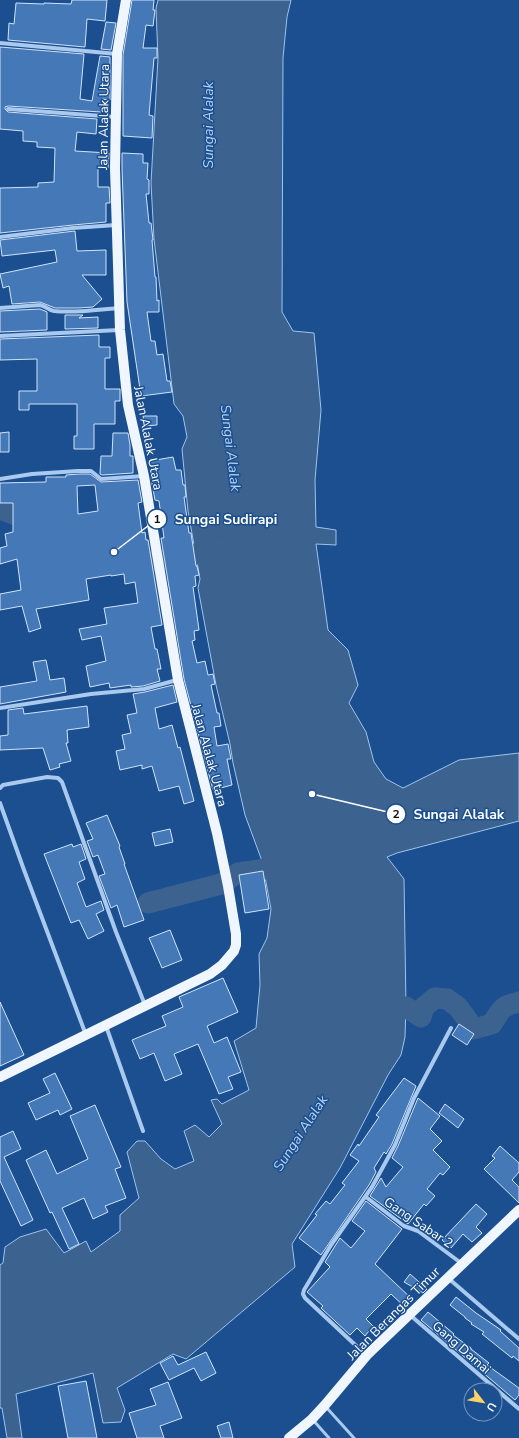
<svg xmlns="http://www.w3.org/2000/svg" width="519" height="1438" font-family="'Nunito Sans',sans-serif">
	<rect width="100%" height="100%" fill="#1b4f8f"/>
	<path fill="#3c6290" stroke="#9cc4f0" d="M158,0h133l-4,17 -4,41 -1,254 11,19 21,2 7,77 -6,70 1,47 20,3v15l-20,-1 12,86 20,20 10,35 -9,18 17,29 8,30 12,17 17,9 56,-28 60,-7v68l-122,32 -10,4 17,22 2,128 -1,30 -4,18 -13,20 -48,93 -48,76 3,23 -109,92 -13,-5 -56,34 8,22 -4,12 -18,1 -10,-50 -77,21 6,44h-15l-5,-30h-2v-143l3,-2 2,-16 15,-10 26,-8 18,24 22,-12 5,11 29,-21v-16l19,-17 -12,-46 10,-11h8l16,18 14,10 19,-8 -10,-30 11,-6 14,12 13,-13 -11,-24 6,-1 5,5 27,-14 -15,-49 22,-13 4,-43 -1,-31 8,-16 4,-29 -9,-48 -17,-46 -12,-52 -3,-19 -14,-59 -18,-97 2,-9 -12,-68 -6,-62 5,-12 -4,-21 -9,-12 -20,-165 -3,-56 7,-125 -2,-50z"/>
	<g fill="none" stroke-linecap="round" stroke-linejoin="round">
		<path stroke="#3c6290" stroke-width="21" d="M0,509l21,8 15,-3 2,2
			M123,563l6,2 67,-11 28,-7
			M148,903l73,-19 17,-11 53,-8
			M378,1007h28l15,10 3,-10 11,-9 12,1 11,8 16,22 18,-5c9,-15 10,-18 27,-22"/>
	</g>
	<path fill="#4478b7" stroke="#cfe3fa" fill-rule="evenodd" d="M72,0h35l-2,21 -18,-2 -2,28 -77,-7 1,-17 5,1 2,-21 28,1v-1l27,1z
		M132,0h22l-1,10h2l-2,16 -7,-1 -3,23h14v10h-3l-5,57 4,1 -1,22 -29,-2v-81z
		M106,22l10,1 -5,27 -10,-1z
		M0,47l84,7 -4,45 12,2 8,-45 10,1v43l-8,-1 -1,13 -93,-6 -3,1v2l3,3 89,7 -1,15 -19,-2 -2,19 34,2 -1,15 -10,-1v20h11l1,16h-4v19l-33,3 -73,8v-45l38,-1v-4l16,-1 1,-34 -18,-1v-5l-14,-1v-10l-23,-2z
		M122,153l21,1v9h5l-1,16 2,1v14h-3l3,29h2l2,17h-1l3,37h1l1,24 2,-1v12h-12l4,29h4l2,14 6,-1 4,27h3l2,11 -31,4 -14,-94 -5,-134z
		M75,231l2,20 29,-1v25h-24l20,24 -9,8 -15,1h-23l-15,-6 -28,2 -3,-18 -6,2 -3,-14 57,-12 -2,-12 -53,6 -2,-16z
		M40,309l7,3v18l-47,2v-21z
		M65,315h18l-4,3 19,-1v11l-33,1z
		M99,335v12h11v11h-5v31h15v12h-5v23h-21v25h-20v-13h3v-32h-48v6h-10v-19h18v-32l-37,1v-21z
		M143,416h14v9l-12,1z
		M9,432v20h-9v-19z
		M113,433h15l2,12v11h3v17l-31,2 -2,-1 1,-18h11z
		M173,457l3,13h5l2,15h2l1,12h-2l5,36h2l5,33h1l2,9 -4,1 1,10 -3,1 6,43 -5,1 1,9 -3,1 5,22 8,-2 3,14 5,-1 2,10 -4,1 6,28h2l2,13 -7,1 3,19 11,-2 3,15h-4l5,26 -19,5 -29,-111 -23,-141h3l-5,-37 -4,-1 -4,-22h2l-3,-17z
		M80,474h10l11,8 37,-2 4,22 -4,1 4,30 3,-1 1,8h2l14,85 -11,2 4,22h2l4,20h-4l3,12 -17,5 -12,1v-2l-21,3 -1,-5 -19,4 -4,-21 20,-5 -5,-25 -19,4 -3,-11 28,-5 -3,-16 34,-5 -3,-21 -10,2 -1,-10 -13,2v-1l-25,4 3,21 -53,9 5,19 -12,4 -7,-26 -22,4v-16l21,-4 -4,-31 -17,5v-16l7,-2 -2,-12 8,-2v-29h-13v-20l46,-1v-5h20v-2zM95,485l3,26 -20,3 -1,-28z
		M46,660l4,20 14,-2 2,14 -66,12v-17l37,-6 -4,-19z
		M173,685l4,17 -22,6 4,21 13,-4 6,23 2,-1 14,54 -10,3 -5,-18 -20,5 -7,-25 -10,3v-4l-22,5 -4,-19 9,-2 -3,-14 9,-2 -4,-18 10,-2 -4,-19 12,-2z
		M87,706l2,21 -22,3 1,13h-2l5,18 -12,3 1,3 -10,3 -7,-22 -43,2v-14l8,-1v-25l15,-2 1,6z
		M107,815l13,31 -1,1 6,17h-1l20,56 -20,7 -7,-22 -6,3 -12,-32 6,-2 -7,-19 -5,2 -6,-16 6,-2 -7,-16z
		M170,829l3,13 -18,4 -3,-13z
		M72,844l1,3 8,-3 5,15 -7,3 6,17 -8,4 9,24 15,-6 3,9 -8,4 8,17 -16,8 -9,-19 -8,3 -27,-69z
		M263,871l6,38 -24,4 -6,-38z
		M170,930l12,30 -20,8 -13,-30z
		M223,978l15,34 -31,14 7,17 13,-6 14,35 -13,5 5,12 -14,5 -21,-50 -24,10 8,20 -17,7 -11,-28 -14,6 -8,-19 34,-14 -4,-10 21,-9 -4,-10z
		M0,1002l24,53 -24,11z
		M459,1024l15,10 -7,11 -15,-10z
		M55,1073l17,36 -12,6 -2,-5 -22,10 -8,-17 22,-10 -7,-14z
		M404,1078l12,8 -24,58 -6,10 -2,-2 -10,16 2,4 -7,13 -48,70 -22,-17 18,-23 -2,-1 11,-13 4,3 15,-19 -3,-2 17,-22 -9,-6 8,-11 1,2 20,-29 -3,-2z
		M418,1098l22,18 -10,13 12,12 -9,9 17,17 -7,8 -3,-2 -13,16 8,7 -9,10 -2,-2 -16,20 -38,-28 11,-18 5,9 17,-20 -11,-9 6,-12z
		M445,1104l19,15 -6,9 -19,-15z
		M95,1105l26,62 -6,2 11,29 -21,8 3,6 -15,7 -9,-21 -22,10 17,36 -10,5 -17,-37 -2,1 -24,-53 20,-10 11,24 31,-15 -18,-43z
		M13,1131l8,18 -17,8 29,63 -12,6 -21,-45v-44z
		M500,1146l19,17v9l-7,8 7,7v16l-35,-34 11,-11 -3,-2z
		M366,1201l36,28 -27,35 38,36 -7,8 -15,-14 -25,25 7,7 -8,10 -8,-8 -7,7 -29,-27 2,-2 -16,-14 23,-25 -5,-5 15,-24 11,10 14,-17 -13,-10z
		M476,1204l11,10 -11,13 6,6 -10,9 -9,-8 -12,14 -9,-8z
		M410,1274l17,15 -4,4 -19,-11z
		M456,1297l20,16 25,17 -1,1 19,17v13l-6,-5 -1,2 -30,-24 2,-2 -13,-8 1,-1 -7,-5v-1l-15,-12z
		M428,1312l26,22 -1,1 18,13v1l18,14 -2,2 32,23v7l-4,5 -94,-80z
		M206,1352l10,21 -15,8 -7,-13 -25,12 -9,-17 13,-7 5,9z
		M86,1381l11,57h-29l-10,-52z
		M168,1382l14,36 -22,8 4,12h-27l-8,-25 27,-8 -6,-16z
		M229,1422l4,16h-12l-4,-12z"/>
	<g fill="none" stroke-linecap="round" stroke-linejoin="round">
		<path stroke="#a9c9ee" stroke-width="3" d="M326,1407l28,31
			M313,1420l16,18"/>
		<path stroke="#a9c9ee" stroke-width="4" d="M0,43l117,11
			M8,109l108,8
			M0,237l73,-9 43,-3
			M0,308l40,-3c6,1 8,5 14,6 21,2 43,-1 64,-3
			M0,336l119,-6
			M0,479l32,-5 46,-3h13l10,8 43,-3
			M0,708l91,-14 53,-5 33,-9
			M0,788l3,-3 44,-8 11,1 4,4 54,150 29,73
			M0,803l24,67 62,165
			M106,1026l37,105
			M366,1197l38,29 14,5 43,32
			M448,1278l71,61
			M410,1315l109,94
			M366,1355l-61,-57 -2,-4 1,-4 27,-45 41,-58 23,-42 19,-47 37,-70"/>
		<path stroke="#f0f6ff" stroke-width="10" d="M0,1077l210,-103 12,-9 12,-14 2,-6v-11l-8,-48 -11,-53 -39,-153 -34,-204 -16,-71 -8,-75 -5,-162 2,-114 9,-54
			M289,1438l23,-19 13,-14 42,-50 152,-145"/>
	</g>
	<g text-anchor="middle" stroke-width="3" stroke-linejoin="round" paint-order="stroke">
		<g font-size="13" fill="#fff" stroke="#1b4f8f">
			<text transform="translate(103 117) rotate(-89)" y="5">Jalan Alalak Utara</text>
			<text transform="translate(149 438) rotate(79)" y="5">Jalan Alalak Utara</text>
			<text transform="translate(210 755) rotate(75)" y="5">Jalan Alalak Utara</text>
			<text transform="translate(419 1222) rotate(34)" y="5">Gang Sabar 2</text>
			<text transform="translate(393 1313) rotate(-45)" y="5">Jalan Berangas Timur</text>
			<text transform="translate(462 1347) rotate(41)" y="5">Gang Damai</text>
		</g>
		<g font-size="14" font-style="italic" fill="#b5d3f5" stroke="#1b4f8f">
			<text transform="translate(208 125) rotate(-90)" y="5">Sungai Alalak</text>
			<text transform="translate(231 448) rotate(83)" y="5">Sungai Alalak</text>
			<text transform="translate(300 1133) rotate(-57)" y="5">Sungai Alalak</text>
		</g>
	</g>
	<path fill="none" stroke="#fff" stroke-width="1.5" d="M114 552L157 519M312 794L396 814"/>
	<g fill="#fff" stroke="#1b4f8f" stroke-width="1.5">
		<circle cx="114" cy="552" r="4"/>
		<circle cx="312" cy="794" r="4"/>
		<circle cx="157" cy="519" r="10"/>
		<circle cx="396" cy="814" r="10"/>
	</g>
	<g font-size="12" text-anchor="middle" font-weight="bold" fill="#111">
		<text x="157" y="523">1</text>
		<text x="396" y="818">2</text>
	</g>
	<g font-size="14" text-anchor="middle" font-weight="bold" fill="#fff" stroke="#1b4f8f" stroke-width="3" stroke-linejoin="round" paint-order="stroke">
		<text x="226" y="524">Sungai Sudirapi</text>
		<text x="459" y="819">Sungai Alalak</text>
	</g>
	<g transform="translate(483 1402) rotate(121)"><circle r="19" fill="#1b4f8f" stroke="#7695bc"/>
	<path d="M0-3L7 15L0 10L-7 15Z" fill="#ffd166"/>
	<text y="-6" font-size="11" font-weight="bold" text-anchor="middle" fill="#ffffff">U</text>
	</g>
</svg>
